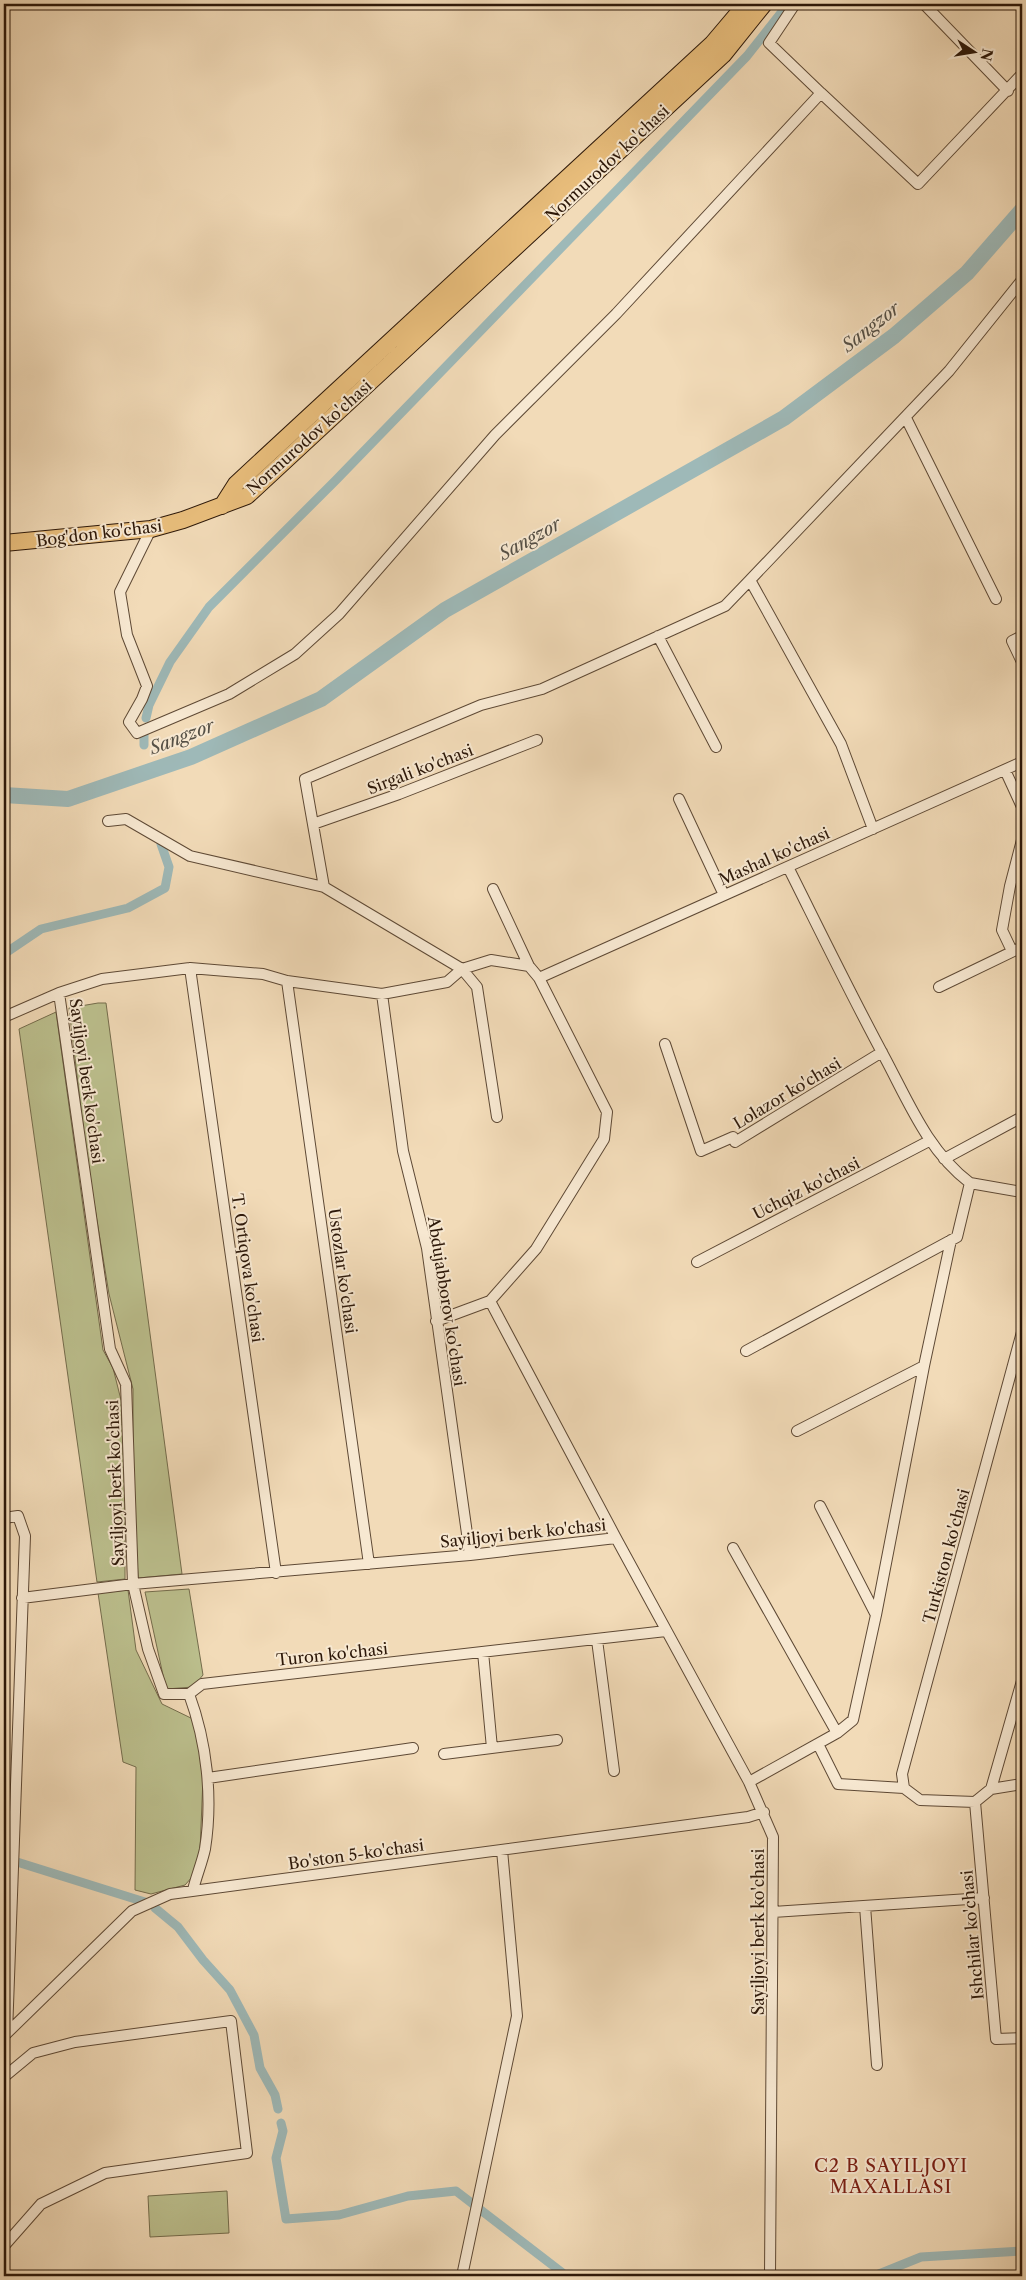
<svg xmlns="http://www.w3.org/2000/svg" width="1026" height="2280" font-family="'Libre Caslon Text',serif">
	<rect width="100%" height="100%" fill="#f2dbb8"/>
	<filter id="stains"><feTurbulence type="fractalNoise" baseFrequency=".004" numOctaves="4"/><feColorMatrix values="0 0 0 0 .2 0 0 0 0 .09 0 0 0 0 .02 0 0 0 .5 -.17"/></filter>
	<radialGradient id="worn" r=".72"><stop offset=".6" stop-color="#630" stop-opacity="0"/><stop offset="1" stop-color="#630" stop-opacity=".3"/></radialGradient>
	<path fill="#bcc08e" stroke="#746c4c" d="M98,1003h8l76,571 -44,4 -5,-102v-87l-24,-95 -22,-134 -18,-152z
		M56,1012l47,338 10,18 8,32 4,96v83l-28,3 -78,-553z
		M189,1589l14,86 -10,12 -27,2 -21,-97z
		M128,1590l8,60 26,54 33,16 8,58 -3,73 -7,25 -8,9 -34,9 -16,-4 1,-123 -13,-5 -25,-169z
		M227,2191l2,42 -79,4 -2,-41z"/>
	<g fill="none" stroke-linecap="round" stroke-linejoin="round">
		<path stroke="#9eb9b8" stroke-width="9" d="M146,718l3,-13 21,-43 39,-55 127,-127 411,-424 41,-52
			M144,734v11
			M4,954l37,-25 87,-21 37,-20 4,-21 -8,-23
			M4,1858l2,1
			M17,1862l131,41
			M155,1908l23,19 25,33 27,30 24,45 6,33 15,27 3,14
			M281,2123l2,8 -7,27 10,61 53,-4 69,-19 48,-5 108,83 36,2
			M874,2276l47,-19 101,-6"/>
		<path stroke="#9eb9b8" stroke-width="16" d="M4,795l64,4 123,-42 130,-58 124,-89 339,-192 110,-82 73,-63 55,-63"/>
		<defs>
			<path id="minor" d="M924,4l84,87
				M821,93l97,91 104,-110
				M906,418l90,181
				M151,529l-31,63 7,43 20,51 -5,13 -13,23 8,11 92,-39 66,-40 44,-40 156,-179 121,-121 205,-221 -52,-50 26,-39
				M658,636l58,111
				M1022,636l-10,5 10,21
				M1005,770l17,37
				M679,799l45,96
				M108,821l18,-2 64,37 134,31 138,82 15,18 20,130
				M313,824l86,-30 138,-54
				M873,829l-32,-85 -91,-164 199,-209 73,-91
				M788,867c32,64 63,128 97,191 24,45 43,93 85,125
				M324,887l-19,-108 176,-74 61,-16 183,-83 25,-26
				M493,889l36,77
				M1012,951l-10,-21 8,-44 12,-46
				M190,968l86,605
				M539,978l483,-216
				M287,981l82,583
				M939,987l83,-40
				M59,993l51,356 16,35 7,200 337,-29 146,-17
				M382,994l21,157 24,97 43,307
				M4,1017l55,-24 43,-14 88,-11 73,6 24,7 95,13 65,-12 15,-13 29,-9 38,6 10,12 68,134 -3,27 -68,110 -46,52 -54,20
				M665,1044l36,107 32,-14 2,5 147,-90
				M944,1159l78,-42
				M697,1262l232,-121
				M490,1301l126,237 133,244 24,55 -3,439
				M746,1351l211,-114 13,-54 52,9
				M797,1431l127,-65 27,-126
				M4,1518l14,-2 7,20 -18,497
				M733,1548l104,185
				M22,1598l111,-14 15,65 16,45h25c18,49 24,104 16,155 -3,14 -9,28 -12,41
				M876,1615l48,-249
				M597,1640l17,131
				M483,1652l9,96
				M189,1694l13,-10 464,-53
				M818,1744l20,40 66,4 16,12 55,2 16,-13 31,-5
				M444,1754l113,-14
				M208,1778l205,-30
				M749,1782l88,-49 16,-13 23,-105 -56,-109
				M904,1788l-2,-14 120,-442
				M991,1789l31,-108
				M975,1802l21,237 26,-1
				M865,1906l12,159
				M773,1912l211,-14
				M4,2036l128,-125 38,-17 578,-77 16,-5
				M4,2077l29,-24 42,-11 156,-21 16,132 -142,20 -64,31 -37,42
				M462,2276l55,-260 -15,-166"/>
			<path id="primary" d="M222,506l14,-22 477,-441 33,-39
				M4,543l147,-14 32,-9 64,-24 476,-441 41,-51"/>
		</defs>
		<use href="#minor" stroke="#5e4935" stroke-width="12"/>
		<use href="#primary" stroke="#2d1809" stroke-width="18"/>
		<use href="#minor" stroke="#f7e8d1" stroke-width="10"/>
		<use href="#primary" stroke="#e9be7c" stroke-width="16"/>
	</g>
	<g text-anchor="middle" stroke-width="4" stroke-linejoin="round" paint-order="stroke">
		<g font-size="16" fill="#2d1809" stroke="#f7e8d1">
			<text transform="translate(607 163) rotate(-43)" y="6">Normurodov ko'chasi</text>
			<text transform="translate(309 437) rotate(-42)" y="6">Normurodov ko'chasi</text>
			<text transform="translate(99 533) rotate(-7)" y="6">Bog'don ko'chasi</text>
			<text transform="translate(420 769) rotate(-21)" y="6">Sirgali ko'chasi</text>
			<text transform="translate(774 856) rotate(-24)" y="6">Mashal ko'chasi</text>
			<text transform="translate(87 1081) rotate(82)" y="6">Sayiljoyi berk ko'chasi</text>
			<text transform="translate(787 1093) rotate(-31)" y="6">Lolazor ko'chasi</text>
			<text transform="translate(806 1188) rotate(-27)" y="6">Uchqiz ko'chasi</text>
			<text transform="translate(248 1268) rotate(82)" y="6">T. Ortiqova ko'chasi</text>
			<text transform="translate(343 1271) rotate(82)" y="6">Ustozlar ko'chasi</text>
			<text transform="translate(447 1301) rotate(81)" y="6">Abdujabborov ko'chasi</text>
			<text transform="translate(115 1483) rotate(-92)" y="6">Sayiljoyi berk ko'chasi</text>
			<text transform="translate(523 1533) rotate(-6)" y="6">Sayiljoyi berk ko'chasi</text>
			<text transform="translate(946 1556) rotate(-75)" y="6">Turkiston ko'chasi</text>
			<text transform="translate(332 1654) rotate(-6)" y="6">Turon ko'chasi</text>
			<text transform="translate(356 1854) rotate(-8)" y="6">Bo'ston 5-ko'chasi</text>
			<text transform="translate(758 1932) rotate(-90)" y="6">Sayiljoyi berk ko'chasi</text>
			<text transform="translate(972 1935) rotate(-95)" y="6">Ishchilar ko'chasi</text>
		</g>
		<g font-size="18" font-style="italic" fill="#555046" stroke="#f7e8d1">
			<text transform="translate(871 327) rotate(-38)" y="6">Sangzor</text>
			<text transform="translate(530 539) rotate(-29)" y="6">Sangzor</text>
			<text transform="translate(182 737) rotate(-21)" y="6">Sangzor</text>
		</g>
		<g font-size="18" letter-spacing="1" fill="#7a1f14" stroke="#f7e8d1">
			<text x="891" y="2172">C2 B SAYILJOYI<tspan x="891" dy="21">MAXALLASI</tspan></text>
		</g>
	</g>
	<rect width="1026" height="2280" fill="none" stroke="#f2dbb8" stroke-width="20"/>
	<rect x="5" y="5" width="1016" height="2270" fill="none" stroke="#2d1809" stroke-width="2.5"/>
	<rect x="10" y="10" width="1006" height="2260" fill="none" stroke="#2d1809"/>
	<g transform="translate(974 52) rotate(102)" stroke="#f7e8d1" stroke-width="4" paint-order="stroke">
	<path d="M0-4L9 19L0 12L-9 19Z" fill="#2d1809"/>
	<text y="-8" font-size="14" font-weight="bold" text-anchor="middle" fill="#2d1809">N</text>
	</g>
	<rect width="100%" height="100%" filter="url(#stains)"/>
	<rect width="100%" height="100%" fill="url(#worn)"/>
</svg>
